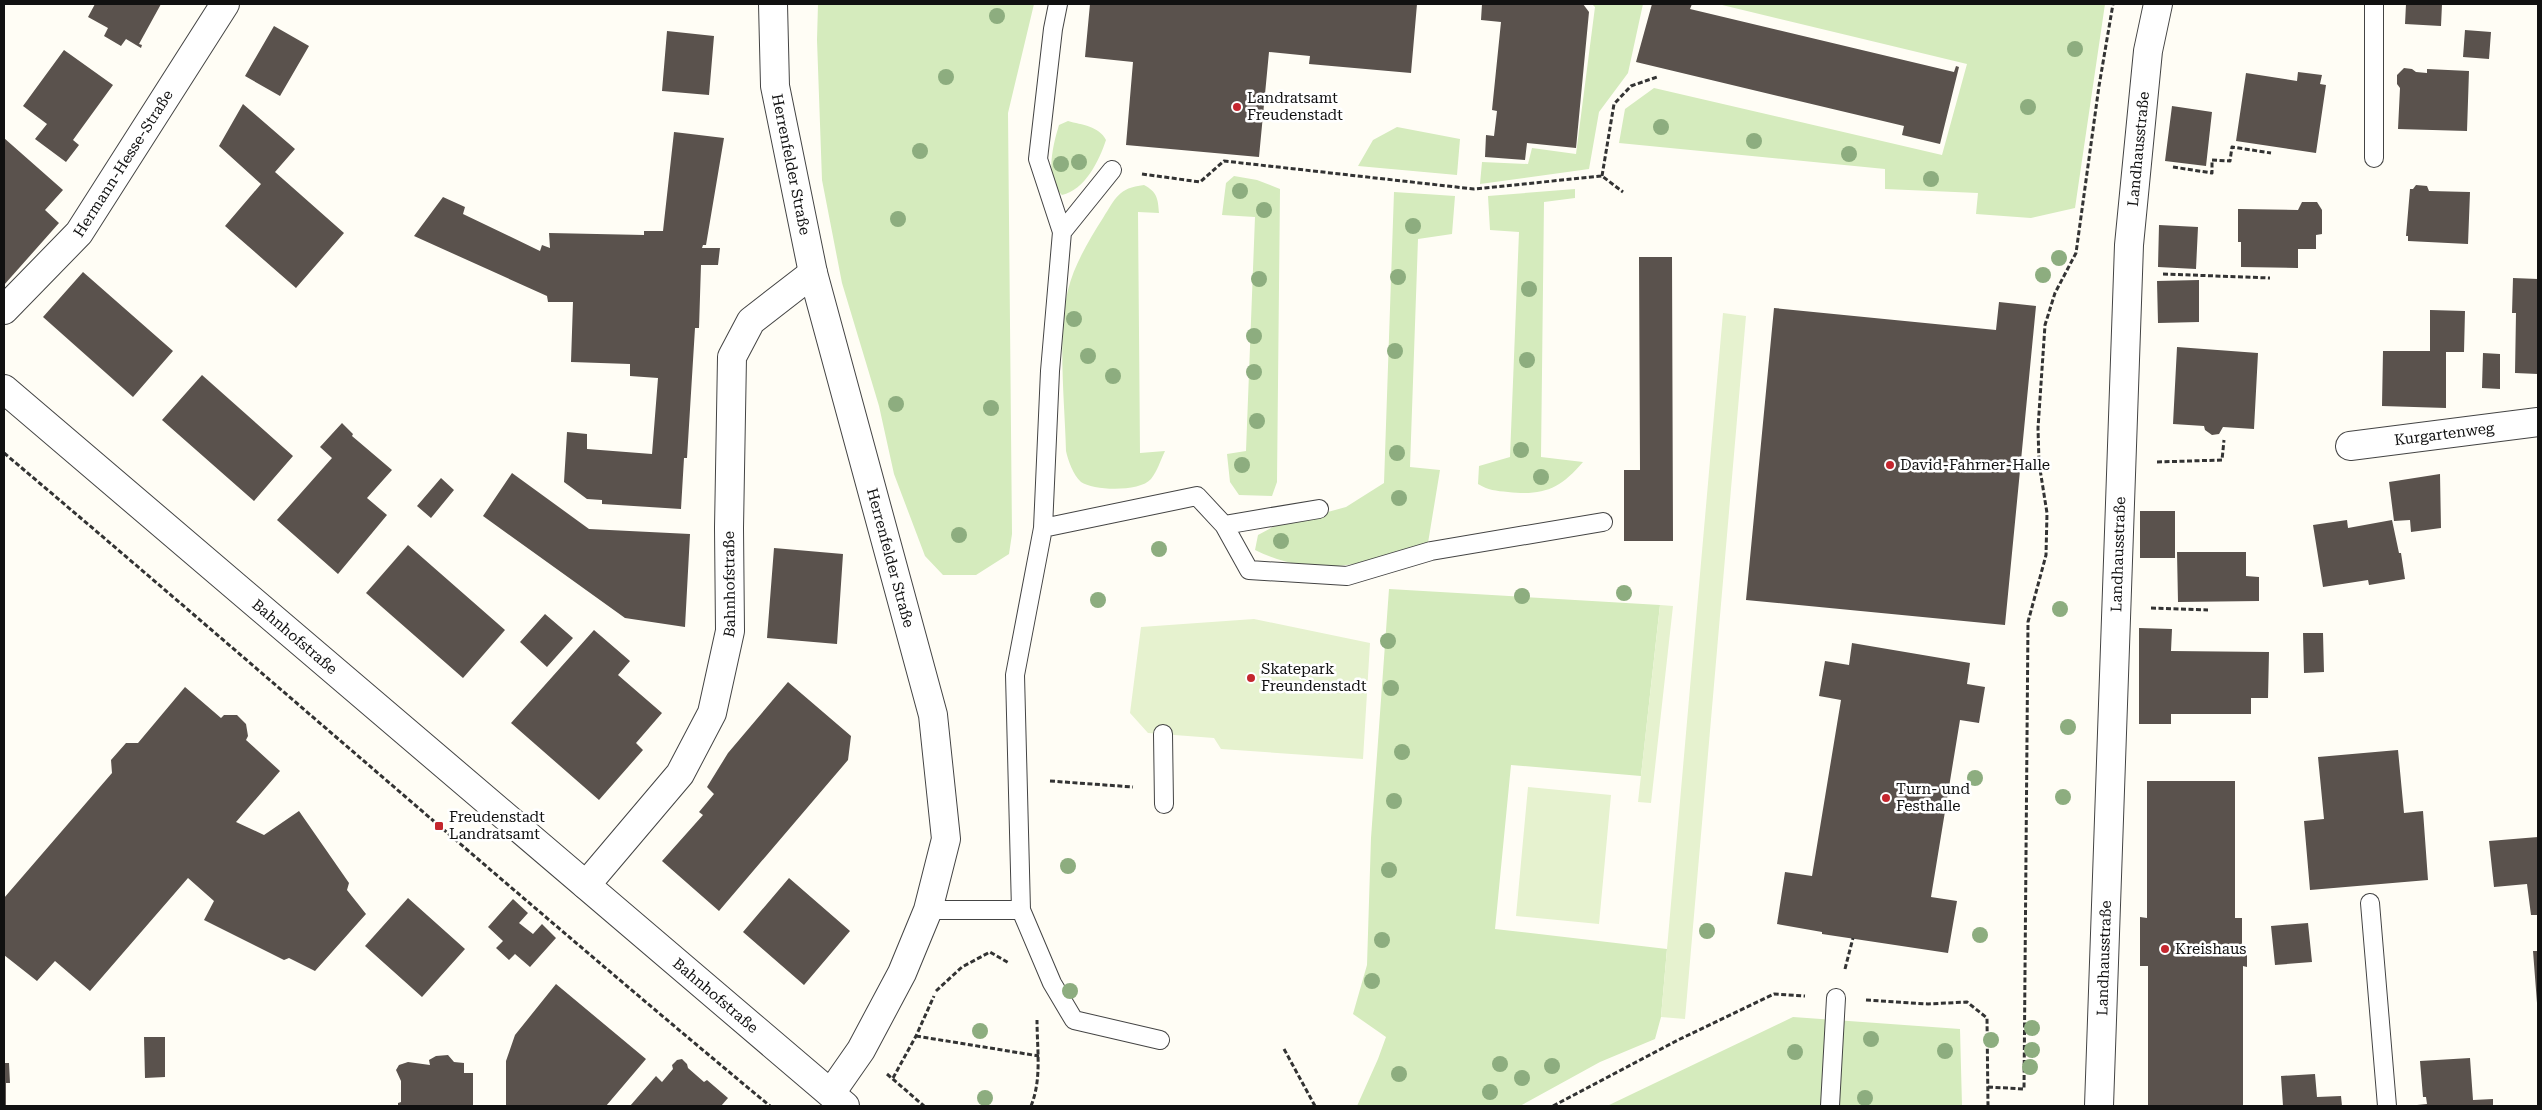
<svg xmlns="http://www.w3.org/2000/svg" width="2542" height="1110" font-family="'Roboto Serif',serif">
	<rect width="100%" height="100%" fill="#fffdf5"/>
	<path fill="#d5ebbd" d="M818,4h216l-26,109 4,421 -3,20 -33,21h-33l-18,-19 -31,-82 -15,-68 -37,-123 -20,-103 -5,-140z
		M1592,4h51l-15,69 -29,39 -10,57 -109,15 2,-22 46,2 4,-16 44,6 19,-147z
		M1718,4h387l-30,204 -44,10 -55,-4 2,-21 -93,-4v-20l-266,-26 6,-34 29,-21 288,67 25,-91z
		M1068,121c14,4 31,5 38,19 -7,21 -21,50 -44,55 -18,-16 -9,-50 -3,-70z
		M1397,127l63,12 -3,36 -99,-9 15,-26z
		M1234,176l23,4 23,9 -3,293 -5,14 -33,-1 -9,-13 -3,-28 19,-3 9,-234 -33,-2 4,-32z
		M1144,185c13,7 14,13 15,28l-21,-1 2,241 25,-2c-4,8 -8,21 -14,28 -11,13 -57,12 -70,3 -8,-7 -13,-22 -15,-31 -1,-46 -9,-117 2,-161 6,-25 21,-50 35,-72 13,-20 15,-30 41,-33z
		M1575,189v9l-31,4 -3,255 42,5c-23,27 -40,34 -75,30 -12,-1 -20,-2 -30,-8l1,-18 31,-9 9,-225 -29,-2 -2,-34z
		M1394,192l61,4 -3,38 -34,5 -8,228 30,3 -12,73c-62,20 -110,38 -173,7l3,-15 15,-8 73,-20 38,-24z
		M1389,589l271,16 -19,171 -130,-11 -16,164 172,20 -6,68 -6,22 -55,23 -80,44h-163l21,-47 8,-22 -33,-23 14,-49 4,-127z
		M1793,1017l167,12 2,77h-355z"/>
	<path fill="#e6f2cf" d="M1723,313l23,3 -61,703 -24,-2z
		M1660,605l13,1 -22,197 -13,-1z
		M1254,619l116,24 -7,116 -142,-10 -7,-11 -66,-5 -18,-20 11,-86z
		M1528,787l83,8 -12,129 -83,-8z"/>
	<path fill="#5a524d" d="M95,4h66l-22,40 3,1 -1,3 -15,-9 -5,7 -17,-10 4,-8 -20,-11z
		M1090,4h327l-6,69 -102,-9 1,-8 -41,-4 -10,105 -133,-12 7,-83 -48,-5z
		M1482,4h101l6,8 -13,136 -49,-5 -2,17 -40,-3 1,-22 8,1 3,-25 -5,-1 9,-88 -20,-2z
		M1652,4h40l-2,5 264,63 2,-6 3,1 -19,77 -38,-9 2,-9 -268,-64z
		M2406,4h36l-1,22 -36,-2z
		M274,26l35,20 -29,50 -35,-20z
		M2465,30l26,2 -2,27 -26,-2z
		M667,31l47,5 -5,59 -47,-4z
		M64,50l49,35 -40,55 6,5 -13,17 -31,-23 12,-15 -24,-18z
		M2404,68l8,1 4,3 11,1v-4l42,2 -2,60 -69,-2 2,-41 -3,-4v-9z
		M2298,72l24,3 -2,9 6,1 -10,68 -80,-12 10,-68 51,8z
		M243,104l52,45 -20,23 69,61 -48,55 -71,-62 36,-42 -42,-38z
		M2172,106l40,6 -6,54 -41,-5z
		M674,132l50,6 -18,107h-3l-1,3h18l-2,17h-17l-2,63h-4l-8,130h-3l-3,51 -79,-5v-4l-15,-1 -23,-17 3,-50 20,2v15l65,5 6,-76 -28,-2v-12l-59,-2 2,-60h-25l-1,-6 -133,-60 29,-39 22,10 -2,7 77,37 2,-6 8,3 -1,-15 95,2v-4h19z
		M4,138l59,52 -18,20 14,13 -55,62z
		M2416,185l11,1 2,5 41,1 -2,52 -60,-3v-5h-2l4,-47h3z
		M2302,202h15l5,8v24l-6,1v14h-18v19l-57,-1v-25h-3v-33l60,1z
		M2159,225l39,2 -2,42 -38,-2z
		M1639,257h33l1,284h-49v-71h16z
		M83,272l90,79 -40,46 -90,-80z
		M2513,278l25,1v95l-23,-1 1,-60h-4z
		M2199,280v42l-41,1 -1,-42z
		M1999,302l37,4 -31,319 -259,-25 28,-292 222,22z
		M2430,310l35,1 -1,41h-18v56l-64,-2 1,-55h47z
		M2177,347l81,6 -4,76 -31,-2 -4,7 -7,1 -7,-5 -1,-4 -31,-2z
		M2483,353l17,1v35l-18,-1z
		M202,375l91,81 -39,45 -92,-81z
		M342,423l11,11 -1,2 40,34 -25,28 20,17 -49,59 -61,-54 55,-62 -12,-11z
		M512,473l77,56 101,5 -5,93 -60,-9 -142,-102z
		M2440,474l1,54 -30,4 -1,-12 -16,1 -5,-39z
		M441,478l13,12 -23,28 -14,-12z
		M2140,511h35v47h-35z
		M2347,520l1,8 44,-8 7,33h2l4,26 -36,6 -1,-5 -45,7 -10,-62z
		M408,545l97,85 -42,48 -97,-85z
		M774,548l69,6 -6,90 -70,-6z
		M2177,552h69v24l13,1v24l-81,1z
		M545,614l28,24 -26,29 -27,-25z
		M2139,628l33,1 -1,22 98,1 -1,46h-17v16h-80v10h-32z
		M594,630l36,31 -12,14 44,38 -26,30 7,7 -44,50 -88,-77z
		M2303,633h20l1,39 -20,1z
		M1852,643l118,20 -3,21 18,3 -6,36 -19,-3 -29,177 26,4 -9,52 -126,-19v-2l-45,-8 8,-52 27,4 29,-176 -22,-4 6,-35 24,4z
		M788,682l63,54 -3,24 -129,151 -57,-50 41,-46 -4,-3 15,-18 -7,-7 21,-34z
		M185,687l36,31 3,-3h13l9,9 2,12 -2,4 34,31 -44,51 28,13 35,-24 50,72 -2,7 19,24 -51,57 -26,-13 -5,2 -80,-40 10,-19 -26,-23 -98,113 -35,-30 -18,20 -33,-26v-57l108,-125 -1,-13 15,-17h12z
		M2398,750l6,63 19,-2 5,69 -118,10 -6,-69 20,-2 -6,-62z
		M2147,781h88v137h7v33l5,-1v17l-4,-1v140h-95v-140h-8v-49l7,1z
		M2538,837v78h-7l-4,-31 -33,3 -5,-46z
		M789,878l61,53 -46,54 -61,-53z
		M408,898l57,51 -43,48 -57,-51z
		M513,899l15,14 -9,10 14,11 9,-10 14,14 -26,29 -15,-13 -6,6 -13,-12 7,-7 -15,-14z
		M2308,923l4,39 -37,3 -4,-39z
		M2533,951h5v52h-1z
		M556,984l90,75 -40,47h-100v-45l9,-26z
		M144,1037h21v40l-20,1z
		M448,1055l6,7 10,1v10h9v33h-75v-3l3,-1v-21l-5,-11 3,-5 9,-3 22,3 -1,-5 7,-4z
		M2470,1058l3,42 20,-1v7h-86l20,-2 -1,-7h-3l-3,-36z
		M682,1059l5,5 1,4 16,14 3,-2 21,18 -7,8h-91l26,-30 6,6 11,-13 -1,-4 5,-5z
		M4,1063h5l1,20h-4v23h-2z
		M2315,1074l2,23 24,-1 1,10h-59l-2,-30z"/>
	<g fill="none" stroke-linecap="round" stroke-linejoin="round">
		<defs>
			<path id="service" d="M1058,4l-5,25 -15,130 24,73
				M2374,4v154
				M1224,525l25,45 98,6 84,-25 172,-29
				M1043,528l154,-32 27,29 95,-16
				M1163,734l1,70
				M2370,903l17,203
				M928,910h93l-6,-235 28,-147 7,-157 12,-139 50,-62
				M1021,910l31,73 22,37 86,20
				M1830,1106l6,-108"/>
			<g id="minor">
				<path id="s1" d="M773,4l2,82 38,187 120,442 13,124 -18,71 -26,63 -41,77 -30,43"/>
				<path id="s2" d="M4,310l75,-77 146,-229"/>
				<path id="s3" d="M2350,446l188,-24"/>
				<path id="s4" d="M586,885l94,-111 32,-61 18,-82 -1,-103 3,-171 19,-36 62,-48"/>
				<path id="s5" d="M2099,1106l30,-861 19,-194 10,-47"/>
			</g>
			<g id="tertiary">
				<path id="s6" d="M4,389l841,717"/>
			</g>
		</defs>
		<use href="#service" stroke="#444" stroke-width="20"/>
		<use href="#minor" stroke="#444" stroke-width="30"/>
		<use href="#tertiary" stroke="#444" stroke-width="30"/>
		<path stroke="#333" stroke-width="3" stroke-dasharray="5 2.5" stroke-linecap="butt" d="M2173,167l39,6v-13l18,1 2,-14 39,6
			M1142,174l58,8 24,-21 250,28 128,-13 21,16
			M1602,176l12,-72 17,-18 26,-9
			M2163,274l107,4
			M4,453c256,216 508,439 766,653
			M2157,462l65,-2 2,-20
			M2151,608l57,2
			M1050,781l83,6
			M1845,969l8,-31
			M936,991l26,-24 28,-15 19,11
			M1866,1000l62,4 39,-2 20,16 1,88
			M916,1036l123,20
			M1284,1049l31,57
			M887,1074l37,32
			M893,1078l23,-42 18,-40
			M1988,1087l36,2 4,-467 18,-67 1,-42 -8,-50 -1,-35 7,-103 10,-32 21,-40 23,-167 14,-82
			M1031,1106c11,-27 6,-57 6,-86
			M1553,1106l125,-66 96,-46 31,2"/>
		<use href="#service" stroke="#fff" stroke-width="18"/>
		<use href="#minor" stroke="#fff" stroke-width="28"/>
		<use href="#tertiary" stroke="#fff" stroke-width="28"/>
	</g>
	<g fill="#8dad7f">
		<circle cx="997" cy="16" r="8"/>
		<circle cx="2075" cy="49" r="8"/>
		<circle cx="946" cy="77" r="8"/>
		<circle cx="2028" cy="107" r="8"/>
		<circle cx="1661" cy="127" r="8"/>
		<circle cx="1754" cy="141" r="8"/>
		<circle cx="920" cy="151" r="8"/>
		<circle cx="1849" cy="154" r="8"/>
		<circle cx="1079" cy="162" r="8"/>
		<circle cx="1061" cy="164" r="8"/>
		<circle cx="1931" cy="179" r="8"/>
		<circle cx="1240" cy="191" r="8"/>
		<circle cx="1264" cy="210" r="8"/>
		<circle cx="898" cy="219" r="8"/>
		<circle cx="1413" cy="226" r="8"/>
		<circle cx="2059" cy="258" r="8"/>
		<circle cx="2043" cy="275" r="8"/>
		<circle cx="1398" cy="277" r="8"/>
		<circle cx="1259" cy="279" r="8"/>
		<circle cx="1529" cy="289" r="8"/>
		<circle cx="1074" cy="319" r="8"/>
		<circle cx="1254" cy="336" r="8"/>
		<circle cx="1395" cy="351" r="8"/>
		<circle cx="1088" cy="356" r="8"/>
		<circle cx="1527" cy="360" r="8"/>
		<circle cx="1254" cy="372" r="8"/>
		<circle cx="1113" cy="376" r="8"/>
		<circle cx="896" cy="404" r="8"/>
		<circle cx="991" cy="408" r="8"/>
		<circle cx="1257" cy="421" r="8"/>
		<circle cx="1521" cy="450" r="8"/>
		<circle cx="1397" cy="453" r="8"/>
		<circle cx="1242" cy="465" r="8"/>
		<circle cx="1541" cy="477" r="8"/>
		<circle cx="1399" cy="498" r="8"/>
		<circle cx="959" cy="535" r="8"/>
		<circle cx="1281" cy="541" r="8"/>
		<circle cx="1159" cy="549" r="8"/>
		<circle cx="1624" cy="593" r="8"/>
		<circle cx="1522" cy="596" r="8"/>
		<circle cx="1098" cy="600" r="8"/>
		<circle cx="2060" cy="609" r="8"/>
		<circle cx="1388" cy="641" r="8"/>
		<circle cx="1391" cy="688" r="8"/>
		<circle cx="2068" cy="727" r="8"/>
		<circle cx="1402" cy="752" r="8"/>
		<circle cx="1975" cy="778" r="8"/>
		<circle cx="2063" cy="797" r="8"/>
		<circle cx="1394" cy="801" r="8"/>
		<circle cx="1068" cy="866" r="8"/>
		<circle cx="1389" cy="870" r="8"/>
		<circle cx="1707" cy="931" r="8"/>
		<circle cx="1980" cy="935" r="8"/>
		<circle cx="1382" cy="940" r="8"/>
		<circle cx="1372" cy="981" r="8"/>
		<circle cx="1070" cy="991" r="8"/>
		<circle cx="2032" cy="1028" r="8"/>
		<circle cx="980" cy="1031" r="8"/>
		<circle cx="1871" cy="1039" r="8"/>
		<circle cx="1991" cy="1040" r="8"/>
		<circle cx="2032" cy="1050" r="8"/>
		<circle cx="1945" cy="1051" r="8"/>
		<circle cx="1795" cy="1052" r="8"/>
		<circle cx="1500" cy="1064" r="8"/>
		<circle cx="1552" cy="1066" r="8"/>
		<circle cx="2030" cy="1067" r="8"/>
		<circle cx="1399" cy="1074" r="8"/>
		<circle cx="1522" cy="1078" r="8"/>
		<circle cx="1490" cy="1092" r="8"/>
		<circle cx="985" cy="1098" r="8"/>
		<circle cx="1865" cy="1098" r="8"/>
	</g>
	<g fill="#c4262e" stroke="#fff" stroke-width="2">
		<circle cx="1237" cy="107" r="5"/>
		<circle cx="1890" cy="465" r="5"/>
		<circle cx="1251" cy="678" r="5"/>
		<circle cx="1886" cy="798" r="5"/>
		<rect x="434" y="821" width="10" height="10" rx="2.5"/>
		<circle cx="2165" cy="949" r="5"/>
	</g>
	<g text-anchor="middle" stroke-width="5" stroke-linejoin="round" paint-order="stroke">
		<g font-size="15" fill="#111" stroke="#fff" text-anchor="start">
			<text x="1247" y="103">Landratsamt<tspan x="1247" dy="17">Freudenstadt</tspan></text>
			<text x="1900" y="470">David-Fahrner-Halle</text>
			<text x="1261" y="674">Skatepark<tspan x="1261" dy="17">Freundenstadt</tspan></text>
			<text x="1896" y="794">Turn- und<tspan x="1896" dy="17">Festhalle</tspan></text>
			<text x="449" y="822">Freudenstadt<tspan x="449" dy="17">Landratsamt</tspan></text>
			<text x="2175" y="954">Kreishaus</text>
		</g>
		<g font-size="15" fill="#111" stroke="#fff">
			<text dy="5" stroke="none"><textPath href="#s5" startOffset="958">Landhausstraße</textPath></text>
			<text dy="5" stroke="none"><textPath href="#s2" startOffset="190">Hermann-Hesse-Straße</textPath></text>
			<text dy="5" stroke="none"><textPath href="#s1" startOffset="162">Herrenfelder Straße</textPath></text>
			<text dy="5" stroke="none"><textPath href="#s3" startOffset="95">Kurgartenweg</textPath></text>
			<text dy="5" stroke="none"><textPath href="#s5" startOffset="552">Landhausstraße</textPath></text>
			<text dy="5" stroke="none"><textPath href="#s1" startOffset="568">Herrenfelder Straße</textPath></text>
			<text dy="5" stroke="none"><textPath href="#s4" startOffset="345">Bahnhofstraße</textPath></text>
			<text dy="5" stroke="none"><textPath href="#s6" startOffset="382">Bahnhofstraße</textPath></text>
			<text dy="5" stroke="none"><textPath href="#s5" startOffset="148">Landhausstraße</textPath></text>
			<text dy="5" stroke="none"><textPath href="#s6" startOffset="935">Bahnhofstraße</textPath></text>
		</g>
	</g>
	<rect width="2542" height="1110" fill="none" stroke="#111111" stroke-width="10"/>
</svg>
